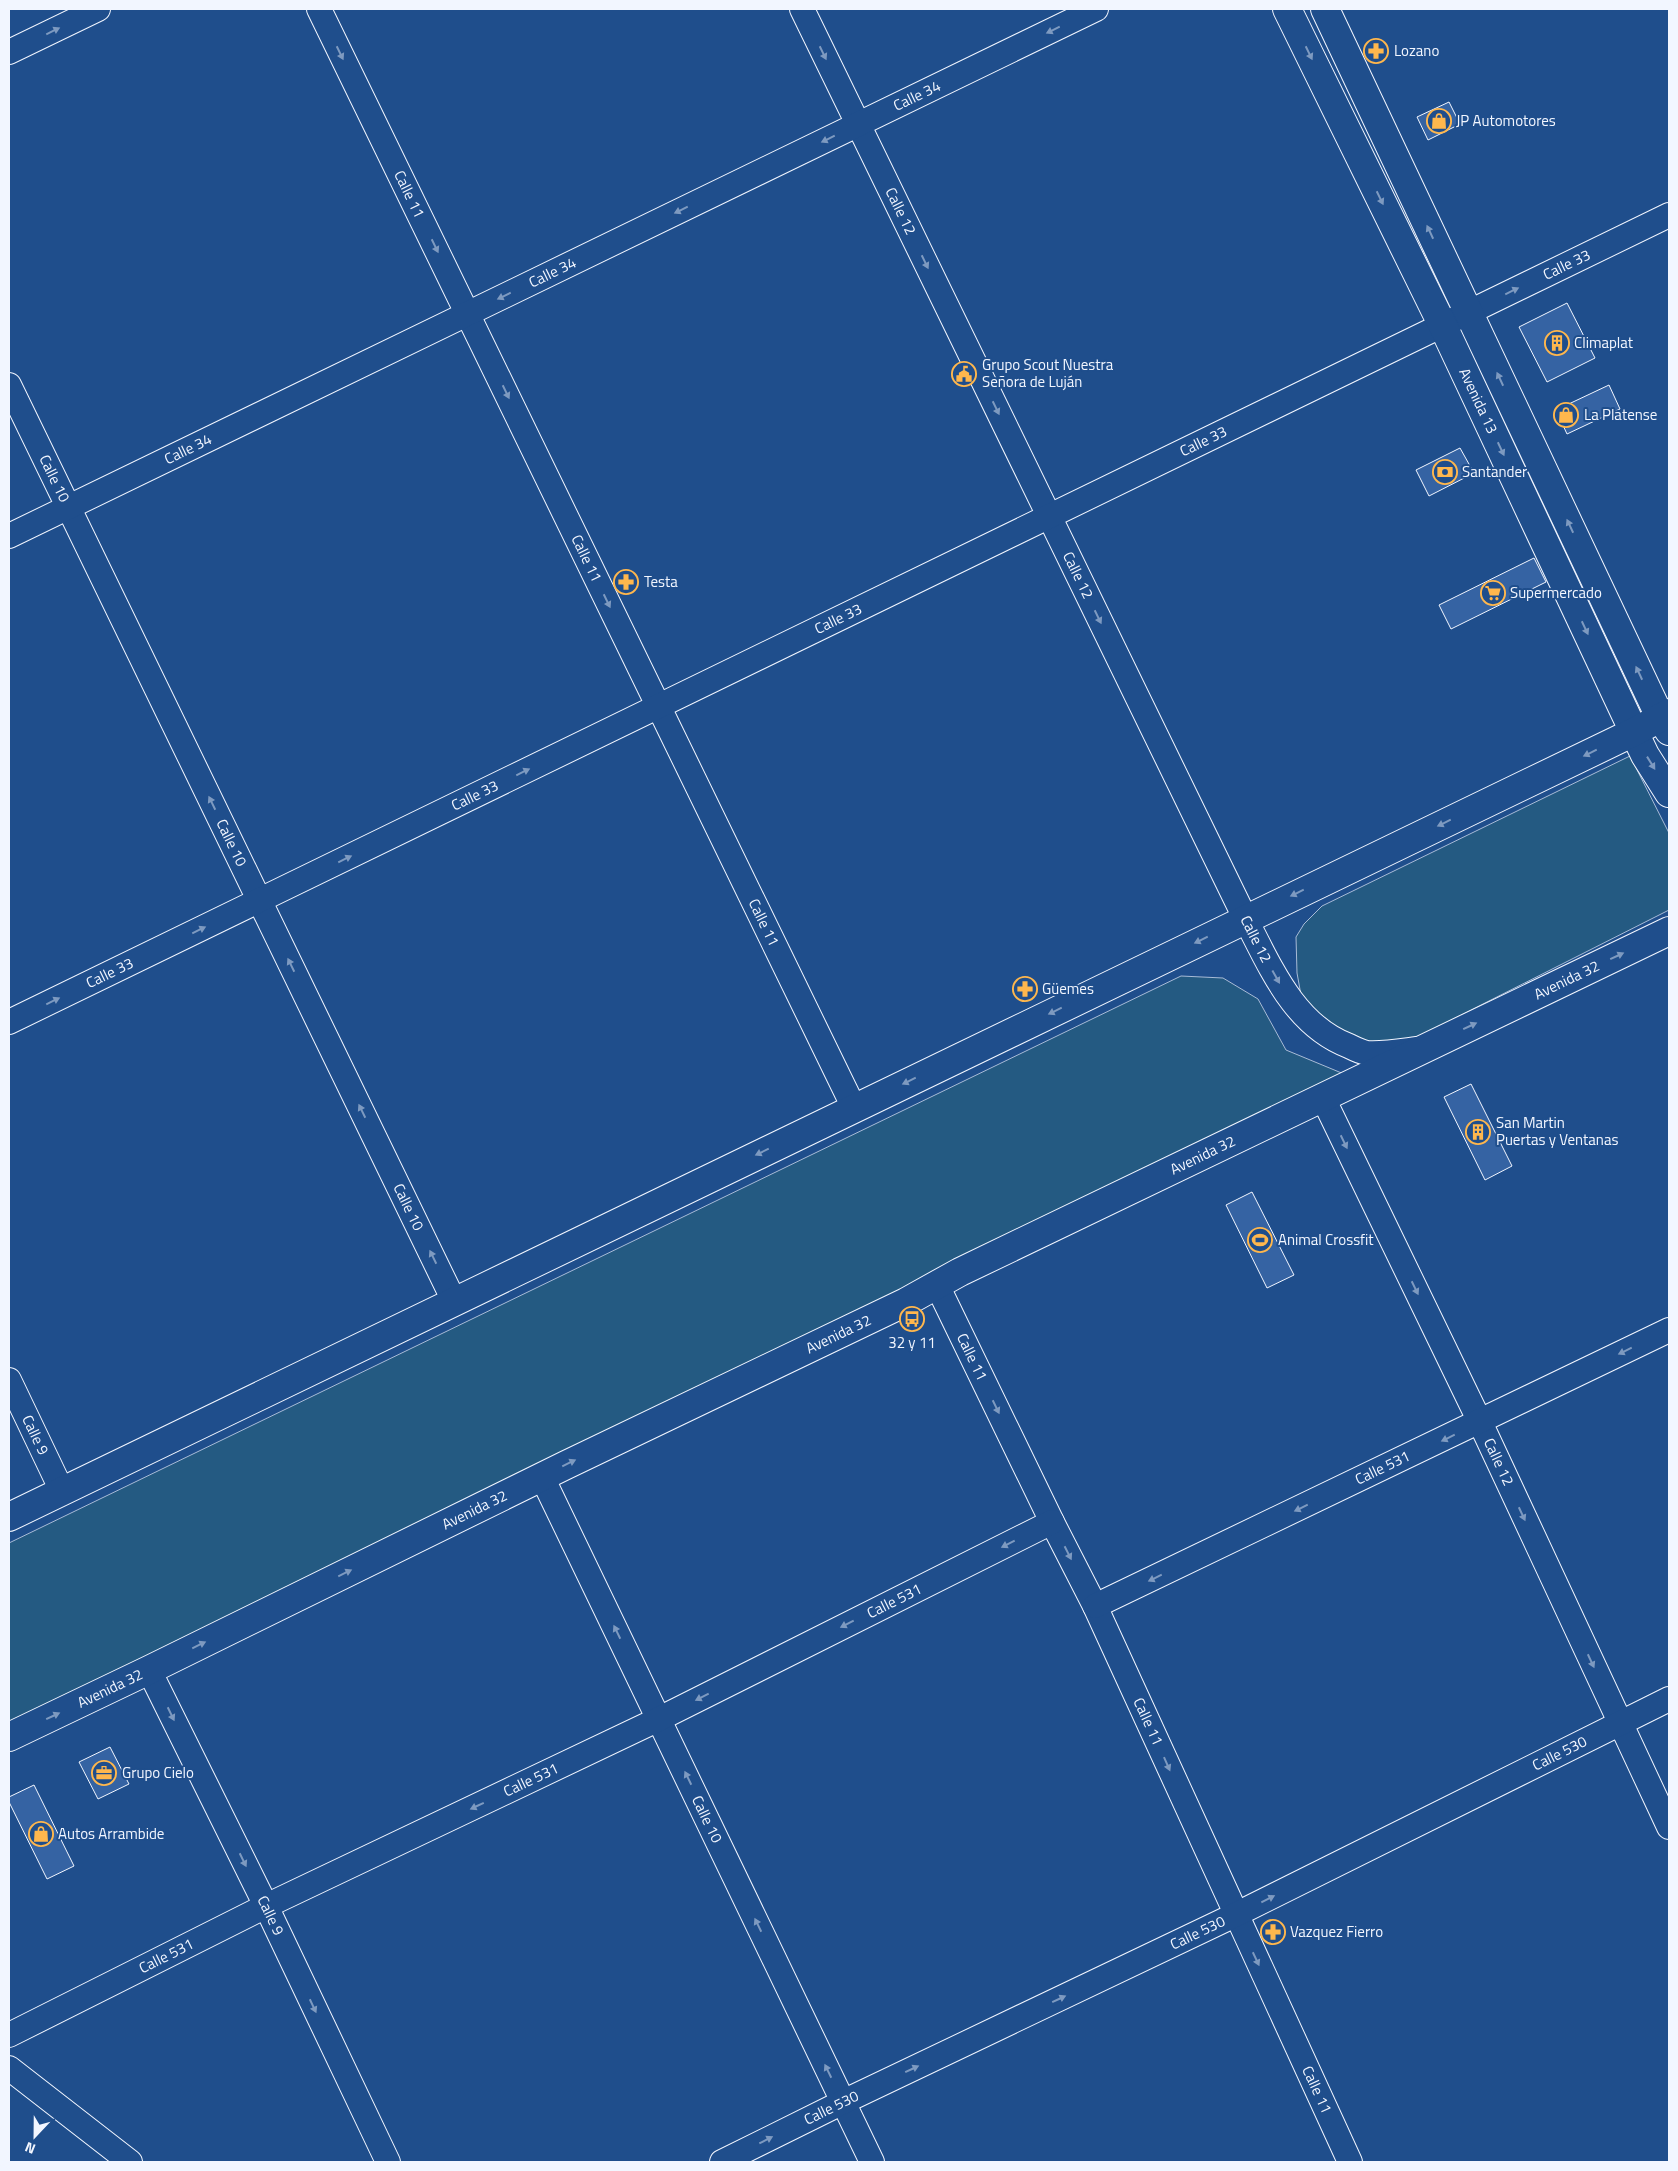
<svg xmlns="http://www.w3.org/2000/svg" width="1678" height="2171" font-family="'Titillium Web',sans-serif">
	<rect width="100%" height="100%" fill="#1f4e8c"/>
	<path fill="#245a82" stroke="#a8bbd7" d="M1630,756l39,77v77l-279,141 -45,-15 -28,-17 -16,-24 -4,-22 -1,-36 8,-13 18,-18z
		M1181,976l42,2 35,21 28,51 58,24 -1335,652v-183z"/>
	<path fill="#3563a3" stroke="#f2f6ff" d="M1449,102l11,22 -32,16 -11,-23z
		M1567,303l28,55 -48,24 -28,-55z
		M1609,385l11,24 -53,25 -11,-24z
		M1460,448l14,25 -45,23 -13,-26z
		M1534,558l12,24 -95,47 -12,-24z
		M1471,1084l41,82 -27,14 -41,-83z
		M1252,1192l42,83 -27,13 -41,-83z
		M110,1747l19,37 -31,15 -19,-37z
		M34,1785l40,81 -27,13 -38,-77v-5z"/>
	<g fill="none" stroke-linecap="round" stroke-linejoin="round">
		<defs>
			<g id="minor">
				<path id="s1" d="M319,9l535,1099"/>
				<path id="s2" d="M802,9l443,909c26,50 49,107 104,128 6,3 12,6 18,7 17,1 34,-2 50,-4"/>
				<path d="M9,52l89,-43"/>
				<path id="s3" d="M9,385l445,916"/>
				<path id="s4" d="M9,536l1087,-527"/>
				<path id="s5" d="M9,1022l1660,-807"/>
				<path id="s6" d="M1323,1098l157,324 189,405"/>
				<path id="s7" d="M937,1285l115,237 43,84 255,556"/>
				<path id="s8" d="M9,1380l53,111"/>
				<path id="s9" d="M542,1477l330,685"/>
				<path id="s10" d="M1095,1606l574,-276"/>
				<path id="s11" d="M149,1670l117,236 122,256"/>
				<path id="s12" d="M9,2035l257,-129 393,-187 393,-197"/>
				<path d="M9,2068l121,94"/>
				<path id="s13" d="M722,2162l121,-60 392,-187 434,-216"/>
			</g>
			<g id="major">
				<path id="s14" d="M1287,9l156,317 191,406 11,23 24,38"/>
				<path d="M1325,9l335,708 9,14"/>
			</g>
			<g id="highway">
				<path d="M9,1517l1625,-785 35,-19"/>
				<path id="s15" d="M9,1737l140,-67 417,-205 340,-163 54,-30 709,-341"/>
			</g>
		</defs>
		<use href="#minor" stroke="#f2f6ff" stroke-width="26"/>
		<use href="#major" stroke="#f2f6ff" stroke-width="30"/>
		<use href="#highway" stroke="#f2f6ff" stroke-width="30"/>
		<use href="#minor" stroke="#1f4e8c" stroke-width="24"/>
		<use href="#major" stroke="#1f4e8c" stroke-width="28"/>
		<use href="#highway" stroke="#1f4e8c" stroke-width="28"/>
	</g>
	<defs><path id="oneway-solid" d="M-6-.8H1V-3.2L6.5 0L1 3.2V.8H-6Z" transform="scale(1.25)"/></defs>
	<g fill="#7e9ac0">
		<use href="#oneway-solid" transform="translate(1053 30) rotate(154)"/>
		<use href="#oneway-solid" transform="translate(53 31) rotate(-26)"/>
		<use href="#oneway-solid" transform="translate(340 53) rotate(64)"/>
		<use href="#oneway-solid" transform="translate(823 53) rotate(64)"/>
		<use href="#oneway-solid" transform="translate(1309 53) rotate(64)"/>
		<use href="#oneway-solid" transform="translate(828 139) rotate(154)"/>
		<use href="#oneway-solid" transform="translate(1380 198) rotate(64)"/>
		<use href="#oneway-solid" transform="translate(681 210) rotate(154)"/>
		<use href="#oneway-solid" transform="translate(1430 232) rotate(-115)"/>
		<use href="#oneway-solid" transform="translate(435 246) rotate(64)"/>
		<use href="#oneway-solid" transform="translate(925 262) rotate(64)"/>
		<use href="#oneway-solid" transform="translate(1512 291) rotate(-26)"/>
		<use href="#oneway-solid" transform="translate(504 296) rotate(154)"/>
		<use href="#oneway-solid" transform="translate(1500 379) rotate(-115)"/>
		<use href="#oneway-solid" transform="translate(506 392) rotate(64)"/>
		<use href="#oneway-solid" transform="translate(996 408) rotate(64)"/>
		<use href="#oneway-solid" transform="translate(1501 449) rotate(65)"/>
		<use href="#oneway-solid" transform="translate(1570 526) rotate(-115)"/>
		<use href="#oneway-solid" transform="translate(607 601) rotate(64)"/>
		<use href="#oneway-solid" transform="translate(1098 617) rotate(64)"/>
		<use href="#oneway-solid" transform="translate(1585 628) rotate(65)"/>
		<use href="#oneway-solid" transform="translate(1639 673) rotate(-115)"/>
		<use href="#oneway-solid" transform="translate(1590 753) rotate(154)"/>
		<use href="#oneway-solid" transform="translate(1651 763) rotate(58)"/>
		<use href="#oneway-solid" transform="translate(523 772) rotate(-26)"/>
		<use href="#oneway-solid" transform="translate(212 803) rotate(-116)"/>
		<use href="#oneway-solid" transform="translate(1444 823) rotate(154)"/>
		<use href="#oneway-solid" transform="translate(345 859) rotate(-26)"/>
		<use href="#oneway-solid" transform="translate(1297 893) rotate(154)"/>
		<use href="#oneway-solid" transform="translate(199 930) rotate(-26)"/>
		<use href="#oneway-solid" transform="translate(1201 940) rotate(154)"/>
		<use href="#oneway-solid" transform="translate(1617 956) rotate(-25)"/>
		<use href="#oneway-solid" transform="translate(291 965) rotate(-116)"/>
		<use href="#oneway-solid" transform="translate(1276 977) rotate(61)"/>
		<use href="#oneway-solid" transform="translate(53 1001) rotate(-26)"/>
		<use href="#oneway-solid" transform="translate(1055 1011) rotate(154)"/>
		<use href="#oneway-solid" transform="translate(1470 1026) rotate(-25)"/>
		<use href="#oneway-solid" transform="translate(909 1081) rotate(154)"/>
		<use href="#oneway-solid" transform="translate(362 1111) rotate(-116)"/>
		<use href="#oneway-solid" transform="translate(1344 1142) rotate(64)"/>
		<use href="#oneway-solid" transform="translate(762 1152) rotate(154)"/>
		<use href="#oneway-solid" transform="translate(433 1257) rotate(-116)"/>
		<use href="#oneway-solid" transform="translate(1415 1288) rotate(64)"/>
		<use href="#oneway-solid" transform="translate(1625 1351) rotate(154)"/>
		<use href="#oneway-solid" transform="translate(996 1407) rotate(64)"/>
		<use href="#oneway-solid" transform="translate(1448 1438) rotate(154)"/>
		<use href="#oneway-solid" transform="translate(569 1463) rotate(-26)"/>
		<use href="#oneway-solid" transform="translate(1301 1508) rotate(154)"/>
		<use href="#oneway-solid" transform="translate(1522 1514) rotate(65)"/>
		<use href="#oneway-solid" transform="translate(1008 1544) rotate(153)"/>
		<use href="#oneway-solid" transform="translate(1068 1553) rotate(63)"/>
		<use href="#oneway-solid" transform="translate(345 1573) rotate(-26)"/>
		<use href="#oneway-solid" transform="translate(1155 1578) rotate(154)"/>
		<use href="#oneway-solid" transform="translate(847 1624) rotate(153)"/>
		<use href="#oneway-solid" transform="translate(617 1632) rotate(-116)"/>
		<use href="#oneway-solid" transform="translate(199 1645) rotate(-26)"/>
		<use href="#oneway-solid" transform="translate(1591 1661) rotate(65)"/>
		<use href="#oneway-solid" transform="translate(702 1697) rotate(153)"/>
		<use href="#oneway-solid" transform="translate(171 1714) rotate(64)"/>
		<use href="#oneway-solid" transform="translate(53 1716) rotate(-25)"/>
		<use href="#oneway-solid" transform="translate(1167 1764) rotate(66)"/>
		<use href="#oneway-solid" transform="translate(688 1778) rotate(-116)"/>
		<use href="#oneway-solid" transform="translate(477 1806) rotate(155)"/>
		<use href="#oneway-solid" transform="translate(243 1860) rotate(64)"/>
		<use href="#oneway-solid" transform="translate(1268 1899) rotate(-27)"/>
		<use href="#oneway-solid" transform="translate(758 1925) rotate(-116)"/>
		<use href="#oneway-solid" transform="translate(1256 1959) rotate(65)"/>
		<use href="#oneway-solid" transform="translate(1059 1999) rotate(-25)"/>
		<use href="#oneway-solid" transform="translate(313 2006) rotate(65)"/>
		<use href="#oneway-solid" transform="translate(912 2069) rotate(-25)"/>
		<use href="#oneway-solid" transform="translate(828 2071) rotate(-116)"/>
		<use href="#oneway-solid" transform="translate(766 2140) rotate(-27)"/>
	</g>
	<defs>
		<symbol id="pharmacy-ring" viewBox="-11 -11 22 22"><circle r="9.5" fill="#1f4e8c" stroke="#ffb74d" stroke-width="1.5"/><path d="M-2-6h4v4h4v4h-4v4h-4v-4h-4v-4h4Z" fill="#ffb74d"/></symbol>
		<symbol id="shop-ring" viewBox="-11 -11 22 22"><circle r="9.5" fill="#1f4e8c" stroke="#ffb74d" stroke-width="1.5"/><path d="M-5-2.5h2.3a2.7 3.5 0 0 1 5.4 0H5L5.5 6h-11ZM-1.5-2.5h3a1.5 2.3 0 0 0-3 0Z" fill="#ffb74d"/></symbol>
		<symbol id="building-ring" viewBox="-11 -11 22 22"><circle r="9.5" fill="#1f4e8c" stroke="#ffb74d" stroke-width="1.5"/><path d="M-4-6H4V6H1V3H-1V6H-4ZM-2.5-4.3h1.7v1.8h-1.7ZM.8-4.3h1.7v1.8H.8ZM-2.5-1h1.7V.8h-1.7ZM.8-1h1.7V.8H.8Z" fill="#ffb74d"/></symbol>
		<symbol id="civic-ring" viewBox="-11 -11 22 22"><circle r="9.5" fill="#1f4e8c" stroke="#ffb74d" stroke-width="1.5"/><path d="M-.6-6.5H3V-4.5H.6V-3L4-1V1h2V6H-6V1h2V-1L-.6-3ZM-1.2 2.5V6h2.4V2.5Z" fill="#ffb74d"/></symbol>
		<symbol id="bank-ring" viewBox="-11 -11 22 22"><circle r="9.5" fill="#1f4e8c" stroke="#ffb74d" stroke-width="1.5"/><path d="M-6-4H6V4H-6ZM0-2.3a2.3 2.3 0 1 0 0 4.6a2.3 2.3 0 1 0 0-4.6Z" fill="#ffb74d"/></symbol>
		<symbol id="supermarket-ring" viewBox="-11 -11 22 22"><circle r="9.5" fill="#1f4e8c" stroke="#ffb74d" stroke-width="1.5"/><path d="M-6-5.5h2.5l.6 2H6L4.5 2H-2.5L-4.4-4H-6ZM-1.5 3.2a1.3 1.3 0 1 0 .1 0ZM3 3.2a1.3 1.3 0 1 0 .1 0Z" fill="#ffb74d"/></symbol>
		<symbol id="stadium-ring" viewBox="-11 -11 22 22"><circle r="9.5" fill="#1f4e8c" stroke="#ffb74d" stroke-width="1.5"/><path d="M0-5a6.5 5 0 1 0 0 10a6.5 5 0 1 0 0-10ZM-3.5-1.8h7v3.6h-7Z" fill="#ffb74d"/></symbol>
		<symbol id="bus-ring" viewBox="-11 -11 22 22"><circle r="9.5" fill="#1f4e8c" stroke="#ffb74d" stroke-width="1.5"/><path d="M-5-6H5V4H4V6H2V4H-2V6H-4V4H-5ZM-3.5-4V0h7V-4ZM-3.5 1.2v1.5H-2V1.2ZM2 1.2v1.5H3.5V1.2Z" fill="#ffb74d"/></symbol>
		<symbol id="office-ring" viewBox="-11 -11 22 22"><circle r="9.5" fill="#1f4e8c" stroke="#ffb74d" stroke-width="1.5"/><path d="M-6-3h4V-5.5h4V-3h4V5H-6ZM-1-4.5V-3h2v-1.5ZM-6 0V1H6V0Z" fill="#ffb74d"/></symbol>
	</defs>
	<g fill-rule="evenodd">
		<use href="#pharmacy-ring" x="1362" y="37" width="28" height="28"/>
		<use href="#shop-ring" x="1425" y="107" width="28" height="28"/>
		<use href="#building-ring" x="1543" y="329" width="28" height="28"/>
		<use href="#civic-ring" x="950" y="360" width="28" height="28"/>
		<use href="#shop-ring" x="1552" y="401" width="28" height="28"/>
		<use href="#bank-ring" x="1431" y="458" width="28" height="28"/>
		<use href="#pharmacy-ring" x="612" y="568" width="28" height="28"/>
		<use href="#supermarket-ring" x="1479" y="579" width="28" height="28"/>
		<use href="#pharmacy-ring" x="1011" y="975" width="28" height="28"/>
		<use href="#building-ring" x="1464" y="1118" width="28" height="28"/>
		<use href="#stadium-ring" x="1246" y="1226" width="28" height="28"/>
		<use href="#bus-ring" x="898" y="1305" width="28" height="28"/>
		<use href="#office-ring" x="90" y="1759" width="28" height="28"/>
		<use href="#shop-ring" x="27" y="1820" width="28" height="28"/>
		<use href="#pharmacy-ring" x="1259" y="1918" width="28" height="28"/>
	</g>
	<g text-anchor="middle" stroke-width="4" stroke-linejoin="round" paint-order="stroke">
		<g font-size="15" fill="#f2f6ff" stroke="#1f4e8c" text-anchor="start">
			<text x="1394" y="56">Lozano</text>
			<text x="1456" y="126">JP Automotores</text>
			<text x="1574" y="348">Climaplat</text>
			<text x="982" y="370">Grupo Scout Nuestra<tspan x="982" dy="17">Señora de Luján</tspan></text>
			<text x="1584" y="420">La Platense</text>
			<text x="1462" y="477">Santander</text>
			<text x="644" y="587">Testa</text>
			<text x="1510" y="598">Supermercado</text>
			<text x="1042" y="994">Güemes</text>
			<text x="1496" y="1128">San Martin<tspan x="1496" dy="17">Puertas y Ventanas</tspan></text>
			<text x="1278" y="1245">Animal Crossfit</text>
			<text x="912" y="1348" text-anchor="middle">32 y 11</text>
			<text x="122" y="1778">Grupo Cielo</text>
			<text x="58" y="1839">Autos Arrambide</text>
			<text x="1290" y="1937">Vazquez Fierro</text>
		</g>
		<g font-size="15" fill="#f2f6ff" stroke="#1f4e8c">
			<text dy="5" stroke="none"><textPath href="#s4" startOffset="1009">Calle 34</textPath></text>
			<text dy="5" stroke="none"><textPath href="#s1" startOffset="206">Calle 11</textPath></text>
			<text dy="5" stroke="none"><textPath href="#s2" startOffset="225">Calle 12</textPath></text>
			<text dy="5" stroke="none"><textPath href="#s5" startOffset="1732">Calle 33</textPath></text>
			<text dy="5" stroke="none"><textPath href="#s4" startOffset="604">Calle 34</textPath></text>
			<text dy="5" stroke="none"><textPath href="#s14" startOffset="436">Avenida 13</textPath></text>
			<text dy="5" stroke="none"><textPath href="#s5" startOffset="1328">Calle 33</textPath></text>
			<text dy="5" stroke="none"><textPath href="#s4" startOffset="199">Calle 34</textPath></text>
			<text dy="5" stroke="none"><textPath href="#s3" startOffset="104">Calle 10</textPath></text>
			<text dy="5" stroke="none"><textPath href="#s1" startOffset="611">Calle 11</textPath></text>
			<text dy="5" stroke="none"><textPath href="#s2" startOffset="630">Calle 12</textPath></text>
			<text dy="5" stroke="none"><textPath href="#s5" startOffset="922">Calle 33</textPath></text>
			<text dy="5" stroke="none"><textPath href="#s5" startOffset="518">Calle 33</textPath></text>
			<text dy="5" stroke="none"><textPath href="#s3" startOffset="509">Calle 10</textPath></text>
			<text dy="5" stroke="none"><textPath href="#s1" startOffset="1016">Calle 11</textPath></text>
			<text dy="5" stroke="none"><textPath href="#s2" startOffset="1035">Calle 12</textPath></text>
			<text dy="5" stroke="none"><textPath href="#s5" startOffset="112">Calle 33</textPath></text>
			<text dy="5" stroke="none"><textPath href="#s15" startOffset="1732">Avenida 32</textPath></text>
			<text dy="5" stroke="none"><textPath href="#s15" startOffset="1328">Avenida 32</textPath></text>
			<text dy="5" stroke="none"><textPath href="#s3" startOffset="914">Calle 10</textPath></text>
			<text dy="5" stroke="none"><textPath href="#s15" startOffset="922">Avenida 32</textPath></text>
			<text dy="5" stroke="none"><textPath href="#s7" startOffset="80">Calle 11</textPath></text>
			<text dy="5" stroke="none"><textPath href="#s8" startOffset="61">Calle 9</textPath></text>
			<text dy="5" stroke="none"><textPath href="#s6" startOffset="404">Calle 12</textPath></text>
			<text dy="5" stroke="none"><textPath href="#s10" startOffset="319">Calle 531</textPath></text>
			<text dy="5" stroke="none"><textPath href="#s15" startOffset="518">Avenida 32</textPath></text>
			<text dy="5" stroke="none"><textPath href="#s12" startOffset="986">Calle 531</textPath></text>
			<text dy="5" stroke="none"><textPath href="#s15" startOffset="112">Avenida 32</textPath></text>
			<text dy="5" stroke="none"><textPath href="#s7" startOffset="485">Calle 11</textPath></text>
			<text dy="5" stroke="none"><textPath href="#s13" startOffset="932">Calle 530</textPath></text>
			<text dy="5" stroke="none"><textPath href="#s12" startOffset="581">Calle 531</textPath></text>
			<text dy="5" stroke="none"><textPath href="#s9" startOffset="380">Calle 10</textPath></text>
			<text dy="5" stroke="none"><textPath href="#s11" startOffset="274">Calle 9</textPath></text>
			<text dy="5" stroke="none"><textPath href="#s13" startOffset="528">Calle 530</textPath></text>
			<text dy="5" stroke="none"><textPath href="#s12" startOffset="176">Calle 531</textPath></text>
			<text dy="5" stroke="none"><textPath href="#s7" startOffset="890">Calle 11</textPath></text>
			<text dy="5" stroke="none"><textPath href="#s13" startOffset="122">Calle 530</textPath></text>
		</g>
	</g>
	<rect width="1678" height="2171" fill="none" stroke="#f2f6ff" stroke-width="20"/>
	<g transform="translate(35 2136) rotate(202)" stroke="#1f4e8c" stroke-width="4" paint-order="stroke">
	<path d="M0-4L9 19L0 12L-9 19Z" fill="#f2f6ff"/>
	<text y="-8" font-size="14" font-weight="bold" text-anchor="middle" fill="#f2f6ff">N</text>
	</g>
</svg>
